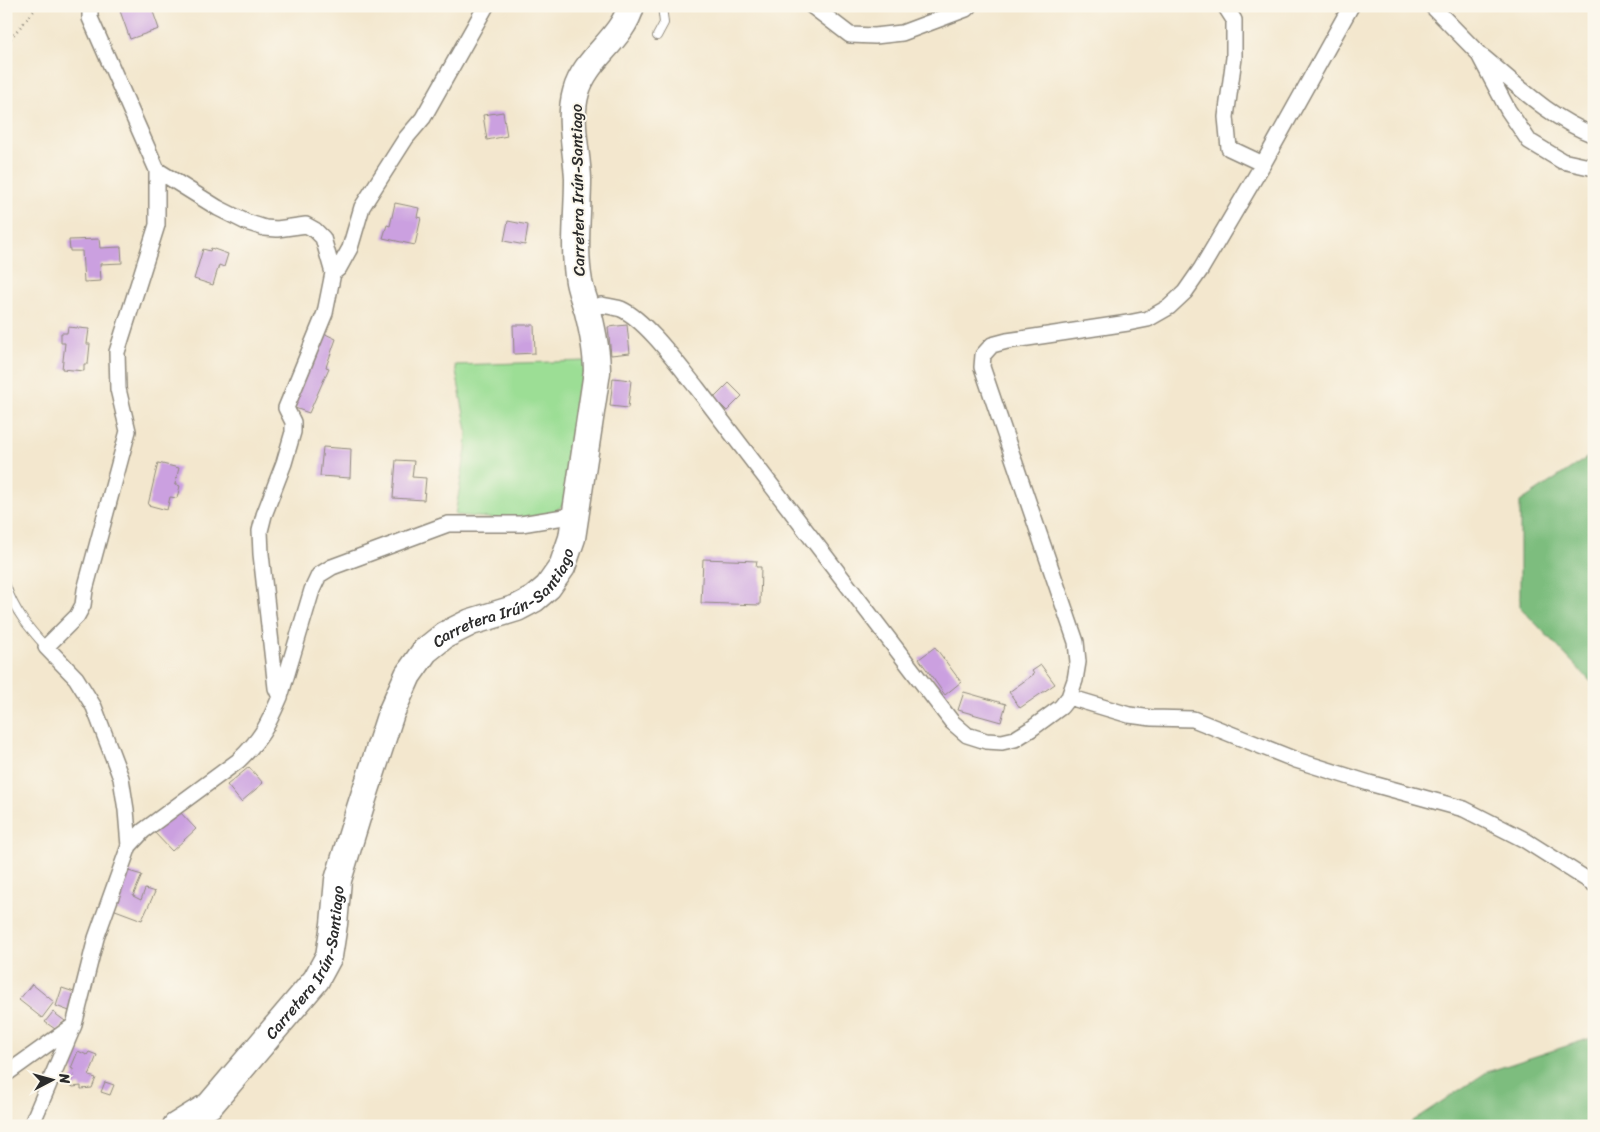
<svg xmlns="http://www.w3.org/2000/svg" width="1600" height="1132" font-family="Sriracha,sans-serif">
	<rect width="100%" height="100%" fill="#fbf7ec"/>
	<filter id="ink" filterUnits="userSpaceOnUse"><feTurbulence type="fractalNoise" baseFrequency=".02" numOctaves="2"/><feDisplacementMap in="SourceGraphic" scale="10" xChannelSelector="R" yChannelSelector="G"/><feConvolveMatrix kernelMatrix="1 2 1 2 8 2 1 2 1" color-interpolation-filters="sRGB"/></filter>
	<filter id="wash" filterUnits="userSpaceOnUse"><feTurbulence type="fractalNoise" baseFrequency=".0096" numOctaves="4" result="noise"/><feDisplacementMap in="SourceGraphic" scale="20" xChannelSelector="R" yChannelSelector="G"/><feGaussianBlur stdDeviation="1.12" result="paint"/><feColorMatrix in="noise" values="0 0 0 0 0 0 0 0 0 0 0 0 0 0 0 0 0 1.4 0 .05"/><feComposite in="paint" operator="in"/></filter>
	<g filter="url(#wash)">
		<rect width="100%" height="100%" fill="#f3e7ce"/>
		<path fill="#9cde95" stroke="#648460" d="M586,361l-22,143 -10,9 -43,7 -56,-5 11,-65 1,-19 -12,-66z"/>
		<path fill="#7dbd7e" stroke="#547454" d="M1594,453v232l-74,-78v-105z
			M1594,1037v89h-183l1,-5 75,-49z"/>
		<g id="blocks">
			<path fill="#cba0e0" d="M125,6h26l8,23 -29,10 -11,-31z
				M503,112l4,24 -20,4 -4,-25z
				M395,203l24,5 -2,9 4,1 -6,27 -32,-7 4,-13 3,1z
				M508,221l20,4 -3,20 -21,-4z
				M99,239l1,9 21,-1 1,16 -22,1 1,17 -17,1 -2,-31h-12l-1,-11z
				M211,248l17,6 -4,13 -5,-2 -6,20 -19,-6 9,-30 7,2z
				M513,325h21l1,28 -21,1z
				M627,325l3,28 -19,2 -3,-28z
				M68,327l21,2 -2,15h3l-2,20h-4v7l-22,-2 3,-26h-4v-10h6z
				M321,332l15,7 -10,28 3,1 -20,45 -17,-6z
				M613,378l18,2 -3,28 -18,-2z
				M729,383l13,13 -15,15 -13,-13z
				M323,447l28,2 -1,29 -30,-2z
				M396,460l18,1 -2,16 14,1 -2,22 -31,-2z
				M158,463l21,5 -4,16 5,2 -3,12 -7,-1 -3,13 -19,-5z
				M703,559l54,2 -1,6h5l-1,38 -59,-2z
				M935,647l26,35 -16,13 -26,-36z
				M1041,665l14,19 -35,24 -11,-16 25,-18 -2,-3z
				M964,692l42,12 -5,18 -43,-12z
				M249,767l14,16 -22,19 -14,-17z
				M178,810l18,19 -24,22 -19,-20z
				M125,870l17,5 -9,21 8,4 4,-11 10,3 -13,28 -32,-12z
				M32,984l22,18 -12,16 -23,-18z
				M62,988l15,5 -5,19 -16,-6z
				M53,1012l12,9 -7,10 -13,-9z
				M78,1051l9,4 2,-3 8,3 -8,21 7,2 -4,10 -11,1v-3l-8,1 -3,-2v-3l4,-6 -1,-7 -2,-1z
				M105,1082l9,3 -4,10 -9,-3z"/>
		</g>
	</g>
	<g filter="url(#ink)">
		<use href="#blocks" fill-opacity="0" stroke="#8f897c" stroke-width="1"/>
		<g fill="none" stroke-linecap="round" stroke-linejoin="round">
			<defs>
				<path id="service" d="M657,36l7,-13 -2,-17
					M6,586c9,26 22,41 40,61"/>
				<path id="minor" d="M90,6v12l67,152 61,38 28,14 19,6 12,1 29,-4 9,5 8,8 10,35
					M812,6l38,29 25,1 27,-3 64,-24 3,-3
					M1225,6l9,14v38l-8,59 3,31 34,16
					M1432,6l46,47 30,57 21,31 33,20 32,7
					M1483,57c34,28 68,62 111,78
					M588,312l13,-7c6,1 14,2 20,4 25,11 58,57 76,79l255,334 15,13 19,6 16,1 13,-3 16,-10 30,-22 8,-10 6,-17 3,-18 -2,-20 -94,-275 1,-12 9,-10 15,-4 121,-18 20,-4 21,-12 16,-15 16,-23 62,-105 88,-158
					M280,697l32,-107 7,-15 13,-8 116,-43h73l55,-9
					M1069,697l60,18 23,3 41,1 103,41 73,23 95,26 59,30 71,45
					M129,846l-3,-36 -5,-32 -27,-71 -18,-29 -30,-31 31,-31 6,-11 2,-15 43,-159 -10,-42 -1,-37 40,-127v-55
					M6,1074l67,-48
					M31,1126l43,-101 22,-87 33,-92 14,-15 95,-70c23,-22 29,-34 42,-64l-4,-9 -15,-134 -1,-23 4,-16 20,-52 9,-31v-10l-7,-14 39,-95 8,-40 6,-5 11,-20 12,-41 44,-69 17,-20 63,-112"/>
				<g id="trunk">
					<path id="s1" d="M176,1126l34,-21 106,-125 13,-24 5,-32 4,-44 22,-72 31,-95 17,-38 17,-24 20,-16 26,-13 46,-14 17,-9 14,-12 14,-20 10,-29 25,-166c0,-21 -4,-40 -9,-60 -3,-10 -7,-20 -9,-30 -6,-34 -1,-68 -1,-103 -1,-28 -10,-59 -2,-87 9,-34 46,-52 55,-86"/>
				</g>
			</defs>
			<use href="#service" stroke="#8f897c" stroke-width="10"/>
			<use href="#minor" stroke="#8f897c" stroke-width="18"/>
			<use href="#trunk" stroke="#8f897c" stroke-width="29"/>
			<path stroke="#8f897c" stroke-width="2.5" stroke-dasharray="1 4" stroke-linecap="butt" d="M6,41l5,-3 27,-32"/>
			<use href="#service" stroke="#fff" stroke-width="8"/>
			<use href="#minor" stroke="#fff" stroke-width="15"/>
			<use href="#trunk" stroke="#fff" stroke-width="26"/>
		</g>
	</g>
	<g text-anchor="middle" stroke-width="4" stroke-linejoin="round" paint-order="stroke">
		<g font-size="16" fill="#2b2b2b" stroke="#fbf7ec">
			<text transform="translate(577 190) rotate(-91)" y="6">Carretera Irún-Santiago</text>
			<text dy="6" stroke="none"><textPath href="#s1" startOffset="652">Carretera Irún-Santiago</textPath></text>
			<text dy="6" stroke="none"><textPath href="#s1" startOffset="216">Carretera Irún-Santiago</textPath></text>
		</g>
	</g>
	<rect width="1600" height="1132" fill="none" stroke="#fbf7ec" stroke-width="25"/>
	<g transform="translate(52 1080) rotate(84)" stroke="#fbf7ec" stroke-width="4" paint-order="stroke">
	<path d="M0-4L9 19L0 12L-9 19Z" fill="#2b2b2b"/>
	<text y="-8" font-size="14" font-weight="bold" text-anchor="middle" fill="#2b2b2b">N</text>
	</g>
</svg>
